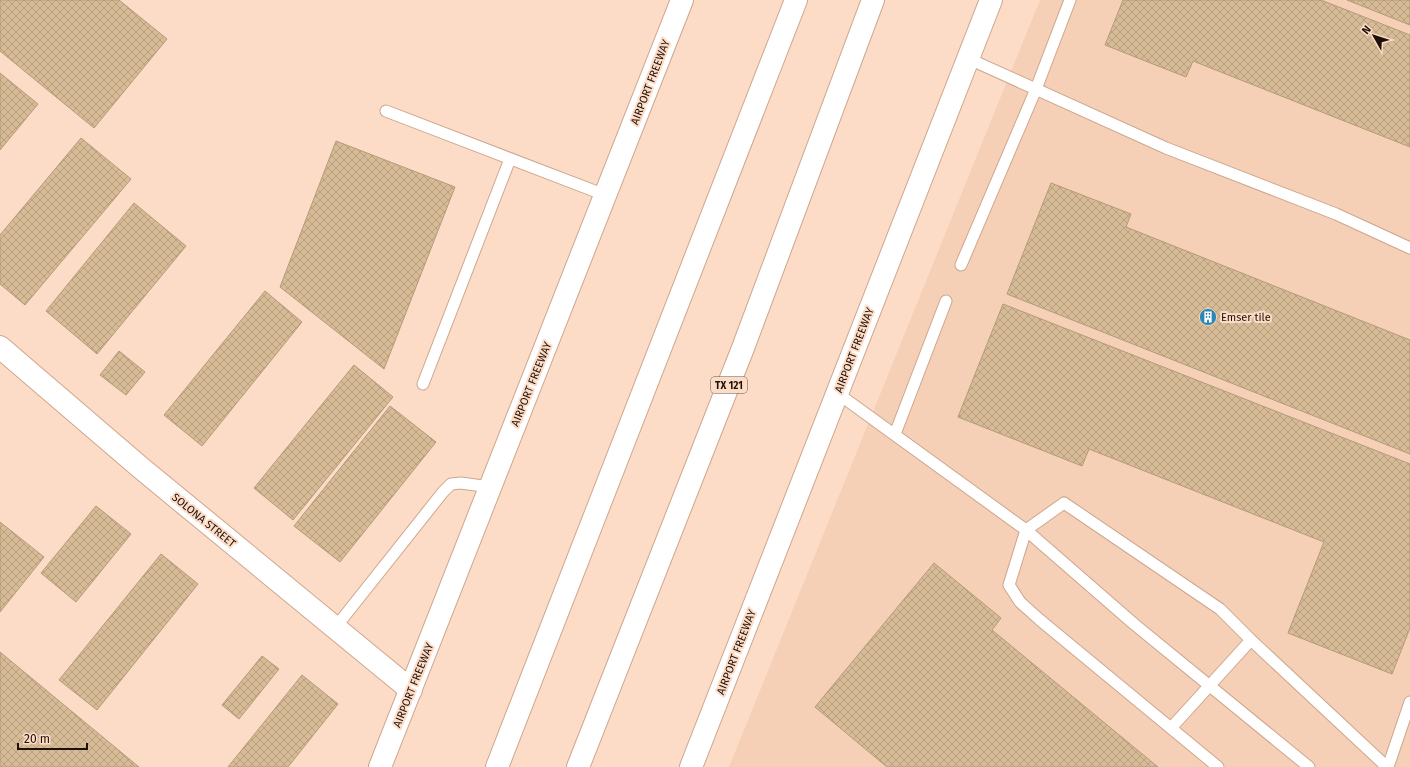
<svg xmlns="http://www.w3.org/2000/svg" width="1410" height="767" font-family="'Fira Sans',sans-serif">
	<defs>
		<pattern id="building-cross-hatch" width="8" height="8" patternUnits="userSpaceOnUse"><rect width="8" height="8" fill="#d6bb96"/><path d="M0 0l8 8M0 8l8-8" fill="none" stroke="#b7a080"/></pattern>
	</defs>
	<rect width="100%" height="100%" fill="#fddcc7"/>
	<path fill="#f5cfb6" d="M1040,0h370v767h-681z"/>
	<path fill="url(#building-cross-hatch)" stroke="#b49a76" d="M0,0h119l48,39 -73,89 -94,-77z
		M1123,0h198l89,35v112l-217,-86 -7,16 -81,-32z
		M1347,0h63v25z
		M0,73l38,31 -38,46z
		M81,138l50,41 -106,126 -25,-21v-49z
		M336,141l119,46 -71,182 -104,-82z
		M1051,183l80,31 -5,13 284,113v114l-403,-160z
		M134,203l52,43 -89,108 -51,-43z
		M265,291l37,31 -100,124 -38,-31z
		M1003,304l407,160v164l-18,46 -104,-41 36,-91 -235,-93 -7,17 -124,-49z
		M119,351l26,21 -19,23 -26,-20z
		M354,365l39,32 -100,123 -39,-32z
		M390,406l46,36 -96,120 -46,-36z
		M96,506l35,28 -55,68 -35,-29z
		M0,522l44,35 -44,55z
		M161,554l37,30 -101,126 -38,-30z
		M934,563l67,55 -9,12 166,137h-271l-72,-60z
		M0,652l139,115h-139z
		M262,656l17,13 -40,50 -17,-14z
		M302,675l36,29 -50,63h-60z"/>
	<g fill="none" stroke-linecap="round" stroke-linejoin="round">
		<defs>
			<path id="lane" d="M967,58l199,90 170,66 74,34
				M386,111l219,84
				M961,265l75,-176 34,-89
				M423,384l87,-225
				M837,393l189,137 38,-27 156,106 31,31 136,127
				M895,434l51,-133
				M335,628l108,-136 8,-8 10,-1 29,4
				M1171,728l80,-88
				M1218,767l-178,-147 -20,-18 -11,-17 17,-55 108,94 175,143
				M1388,767l22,-65"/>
			<path id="street" d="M0,347l141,121 270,222"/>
			<path id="secondary" d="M380,767l302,-767
				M691,767l300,-767"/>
			<path id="highway" d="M497,767l299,-767
				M578,767l165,-419 130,-348"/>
		</defs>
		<use href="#lane" stroke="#cda68d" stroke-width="13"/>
		<use href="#street" stroke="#cda68d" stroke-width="24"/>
		<use href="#secondary" stroke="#cda68d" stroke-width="24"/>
		<use href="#highway" stroke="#cda68d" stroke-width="24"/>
		<use href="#lane" stroke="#fff" stroke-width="11"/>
		<use href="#street" stroke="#fff" stroke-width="22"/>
		<use href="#secondary" stroke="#fff" stroke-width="22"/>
		<use href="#highway" stroke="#fff" stroke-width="22"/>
	</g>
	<defs>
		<symbol id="building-disc" viewBox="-11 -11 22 22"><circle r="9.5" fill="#2c87b4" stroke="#fddcc7"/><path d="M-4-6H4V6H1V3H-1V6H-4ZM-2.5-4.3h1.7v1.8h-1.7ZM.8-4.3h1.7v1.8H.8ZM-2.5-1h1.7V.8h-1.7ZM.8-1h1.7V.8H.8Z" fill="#fff"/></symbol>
	</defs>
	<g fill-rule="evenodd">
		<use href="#building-disc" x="1198" y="307" width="20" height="20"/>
	</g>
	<g text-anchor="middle" stroke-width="4" stroke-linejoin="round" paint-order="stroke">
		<rect fill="#fddcc7" stroke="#604d41" stroke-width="1" x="711" y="377" width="36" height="16" rx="3"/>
		<g font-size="10" font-weight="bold" fill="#1d1007">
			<text x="729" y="389">TX 121</text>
		</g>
		<g font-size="11" fill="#1d1007" stroke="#fddcc7">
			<text transform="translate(650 82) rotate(-69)" y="4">AIRPORT FREEWAY</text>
			<text transform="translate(854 350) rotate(-69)" y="4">AIRPORT FREEWAY</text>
			<text transform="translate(531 384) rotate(-68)" y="4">AIRPORT FREEWAY</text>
			<text transform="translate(204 520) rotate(39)" y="4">SOLONA STREET</text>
			<text transform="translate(736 652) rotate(-69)" y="4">AIRPORT FREEWAY</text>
			<text transform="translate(413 685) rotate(-68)" y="4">AIRPORT FREEWAY</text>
		</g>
		<g font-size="11" fill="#1d1007" stroke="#fddcc7" text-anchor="start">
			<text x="1221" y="321">Emser tile</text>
		</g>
	</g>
	<g transform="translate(1374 36) rotate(309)" stroke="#fddcc7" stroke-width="3" paint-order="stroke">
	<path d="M0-3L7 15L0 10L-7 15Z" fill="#1d1007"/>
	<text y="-6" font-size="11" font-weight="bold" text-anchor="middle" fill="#1d1007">N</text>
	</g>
	<path d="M18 743v6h69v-6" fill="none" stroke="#1d1007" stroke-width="2"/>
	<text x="24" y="743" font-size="12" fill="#1d1007" stroke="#fddcc7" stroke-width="3" paint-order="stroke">20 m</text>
</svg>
